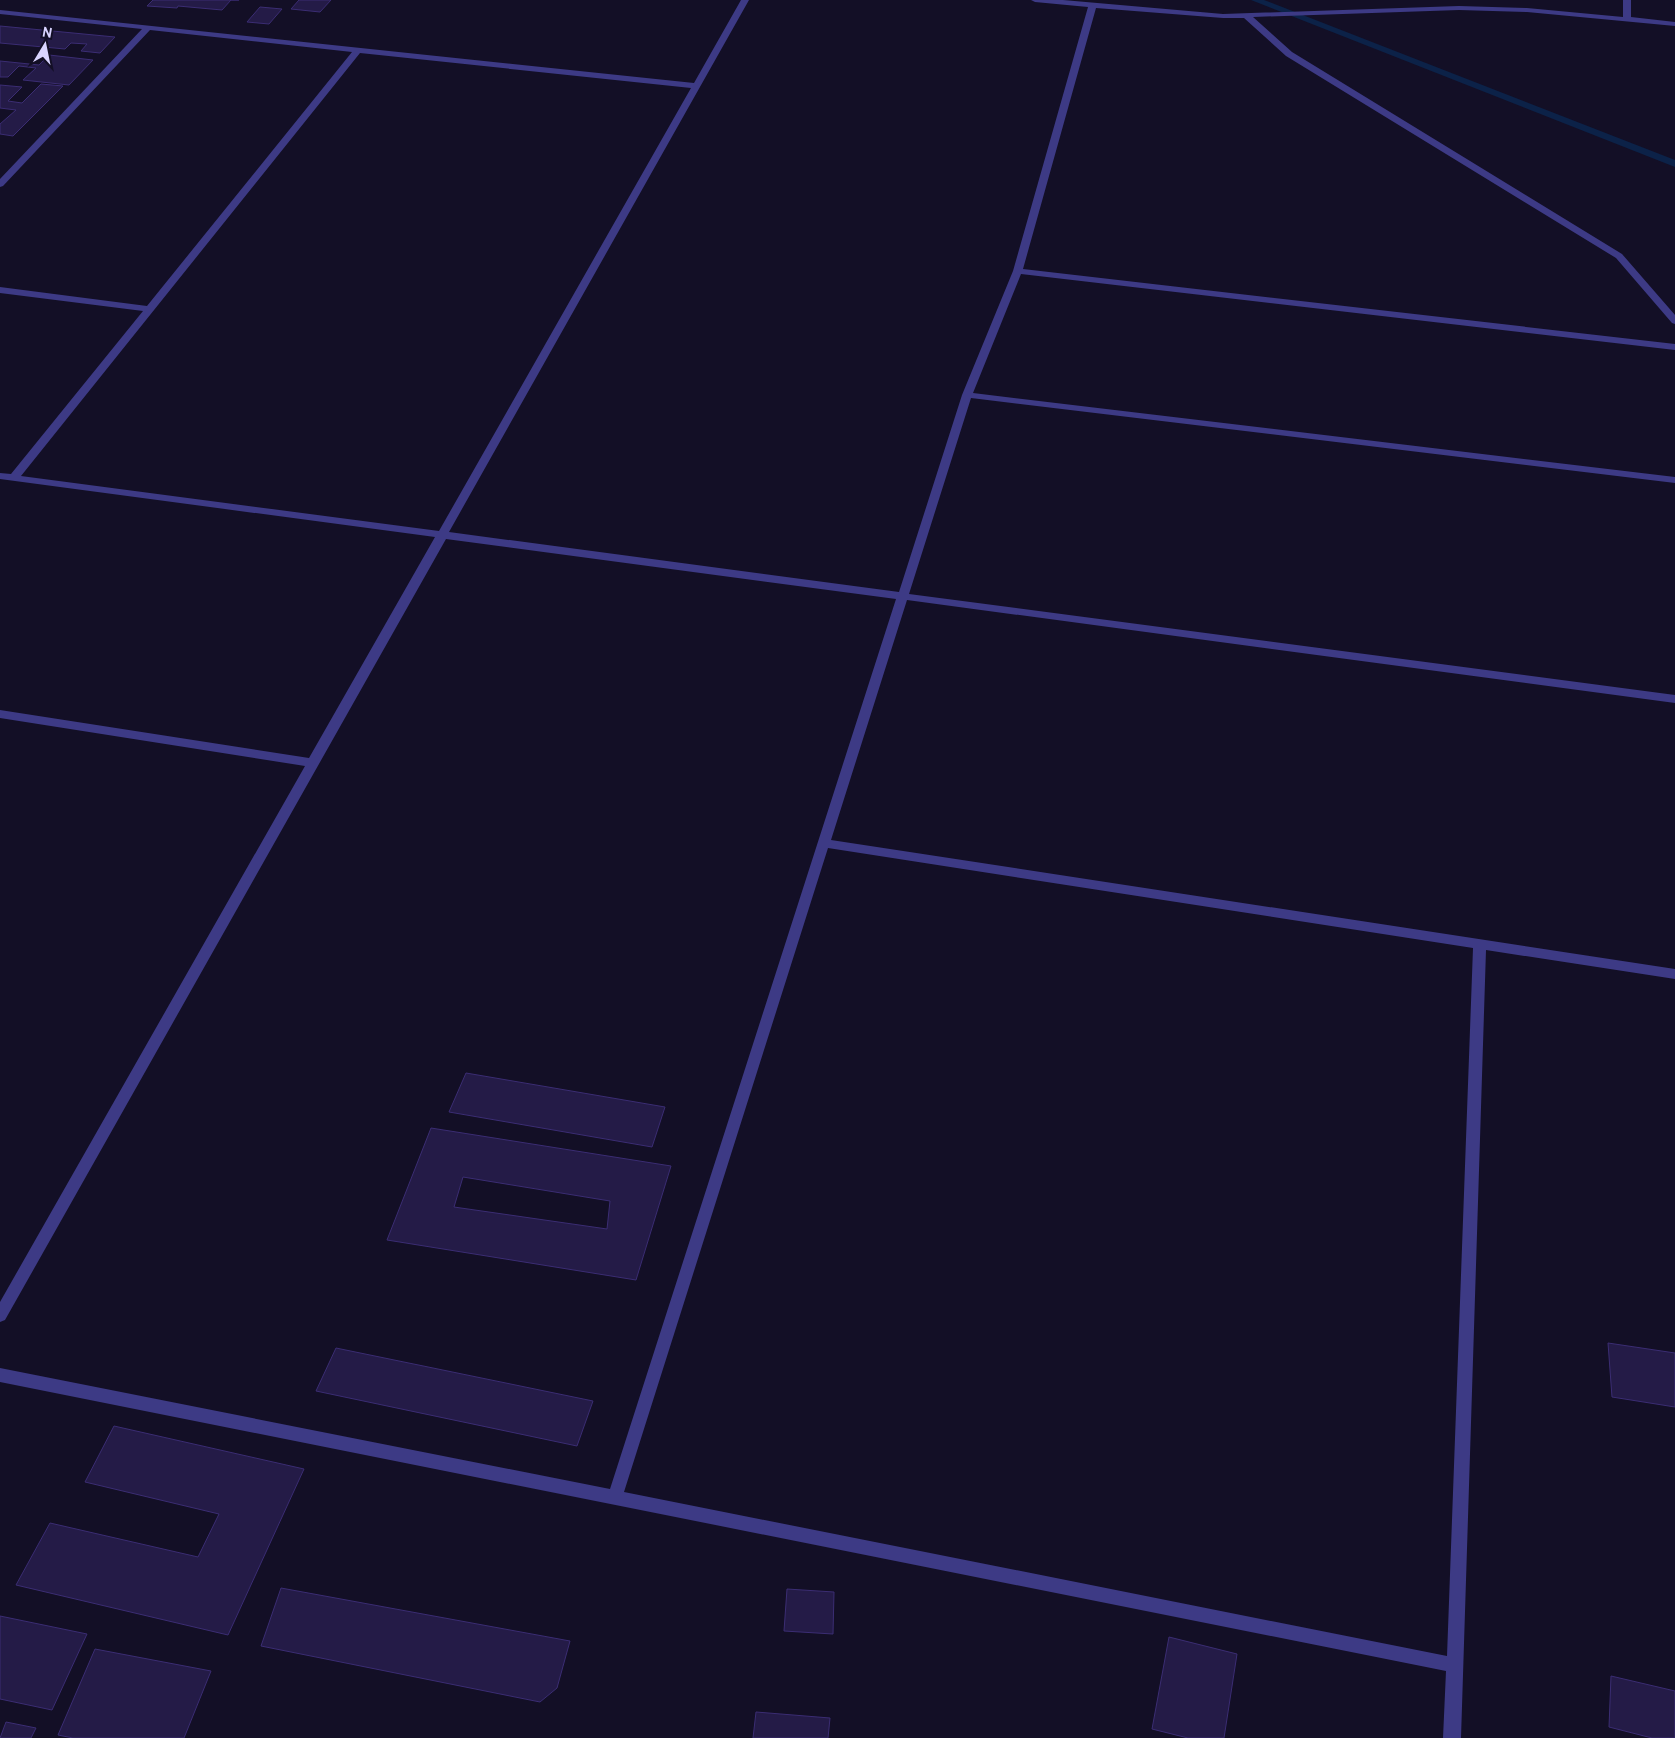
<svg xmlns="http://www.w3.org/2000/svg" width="1675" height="1738" font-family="Overpass,sans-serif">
	<rect width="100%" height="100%" fill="#130f26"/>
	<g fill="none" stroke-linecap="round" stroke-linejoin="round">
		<path fill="#0c2248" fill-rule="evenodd" d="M1251,0h13l411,160v7z"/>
	</g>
	<path fill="#241b47" stroke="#3b2d73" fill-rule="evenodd" d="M153,0h86h-8l-9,10 -44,-4 -1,2 -30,-2z
		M299,0h32l-11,12 -29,-3z
		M260,7l22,2 -13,15 -22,-2z
		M0,26l115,11 -15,16 -19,-2 6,-7 -16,-1 -6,6 -65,-6z
		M49,55l44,5 -24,25 -46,-5 13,-12 -17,-2 -11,11h-8v-16l39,4z
		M41,84l22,2 -50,50 -13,-2v-10l16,-14 -16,-2v-23l22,2 -14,14 14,2z
		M466,1073l199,34 -13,40 -203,-35z
		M431,1128l240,38 -35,114 -249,-40zM463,1177l147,24 -3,28 -153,-22z
		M1608,1343l67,10v54l-63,-10z
		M336,1348l257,53 -16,45 -261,-55z
		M114,1426l190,43 -76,166 -212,-50 34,-62 148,34 21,-43 -134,-32z
		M281,1588l289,53 -13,47 -17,14 -279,-56z
		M787,1589l47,3 -1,42 -49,-3z
		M0,1616l87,18 -35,76 -52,-11z
		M1169,1637l68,17 -13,84h-36l-36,-9z
		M95,1649l116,22 -27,67h-111l-15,-3z
		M1611,1676l64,15v47h-23l-43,-11z
		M756,1712l74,6 -2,20h-75z
		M6,1722l30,6 -5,10h-31z"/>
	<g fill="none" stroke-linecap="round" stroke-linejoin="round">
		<path fill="#3d3a85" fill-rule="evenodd" d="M741,0h8l-300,532 450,60 63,-197 51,-124 75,-264 -53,-5 -4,-2h32l160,14 236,-8 68,2 96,9v-17h8v17l44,5v4l-148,-14 -68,-2 -206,7 39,35 330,202 53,61v9l-3,-1 -56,-65 -330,-202 -42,-38h-21l-127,-10 -73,261 652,75v6l-654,-76 -48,119 702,84v6l-704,-85 -62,196 766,101v8l-768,-103 -76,240 844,129v10l-189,-29 -25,788h-18l3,-67 -1446,-289v-14l610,121 286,-890 -450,-60 -441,781 -5,2v-20l305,-536 -305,-48v-8l309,48 126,-221 -435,-58v-6l11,1 132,-163 -143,-18v-6l147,19 205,-254 -202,-22 -147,156 -3,1v-8l142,-150 -142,-15v-4l694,73zM360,53l331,35 -252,443 -418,-55zM828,848l645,100 -26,708 -823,-164z"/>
	</g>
	<g transform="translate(45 45) rotate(10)" stroke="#130f26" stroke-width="4" paint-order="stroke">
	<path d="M0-4L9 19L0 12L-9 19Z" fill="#d9d4ff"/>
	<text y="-8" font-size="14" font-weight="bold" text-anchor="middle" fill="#d9d4ff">N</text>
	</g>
</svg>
